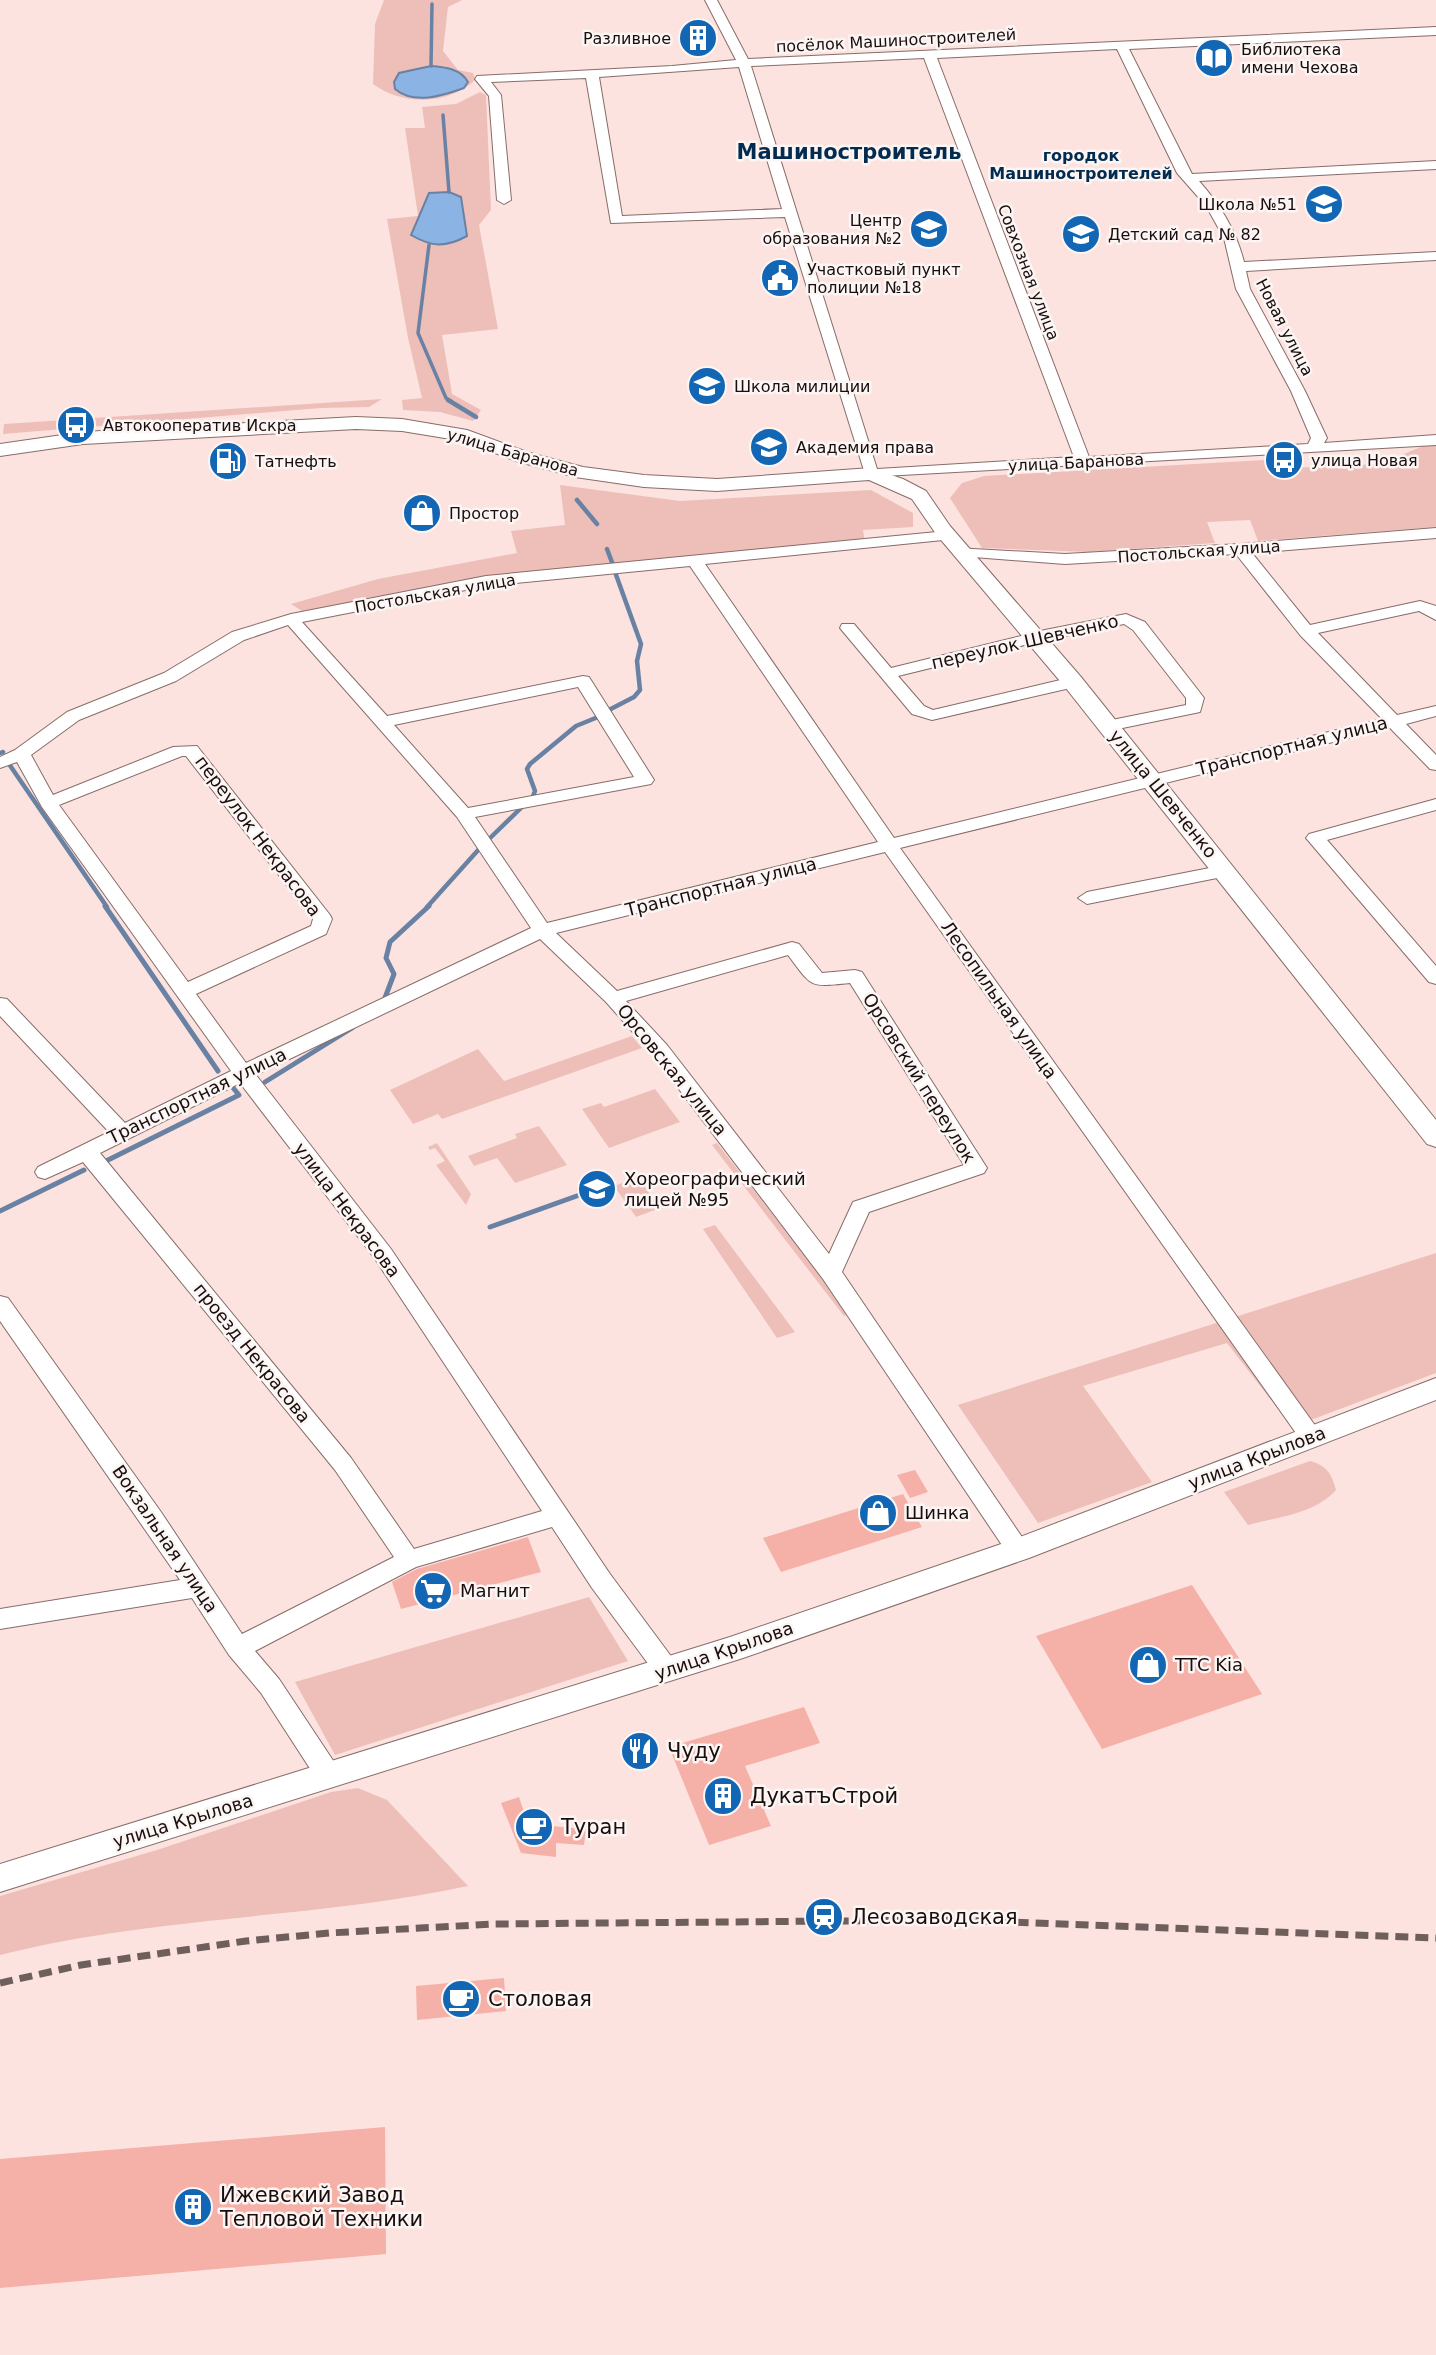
<svg xmlns="http://www.w3.org/2000/svg" width="1436" height="2355" font-family="'DejaVu Sans',sans-serif">
	<rect width="100%" height="100%" fill="#fce3df"/>
	<path fill="#eebfb9" d="M384,0h78l-14,7 -5,44 15,19 15,3 2,7c-27,26 -74,25 -102,4l2,-60z
		M480,92l6,3 5,115 -12,15 19,104 -56,6 10,59 29,16 -8,11 -33,-9 -37,-2 -1,-10 20,-2 -14,-60 -21,-119 31,-3 -13,-88h20l-3,-21 34,-3z
		M382,399l-13,8 -48,1 -318,26 1,-10z
		M1436,445v82l-178,14 -8,-21 -43,2 8,21 -126,9 -107,-4 -32,-50 12,-15 22,-7 280,-16 25,8 91,-4 43,-18z
		M560,485l120,16 191,-11 42,23v14l-50,3 2,12 -291,29 -272,40 -11,-7 87,-25 139,-26 -6,-22 54,-6z
		M632,1036l10,12 -200,71 -4,-5 -25,10 -23,-34 88,-41 26,32z
		M655,1089l25,33 -71,26 -27,-39 19,-6 3,4z
		M539,1126l28,39 -52,18 -18,-25 -23,8 -6,-10 49,-18 -2,-4z
		M437,1143l34,51 -5,11 -30,-40 9,-4 -10,-13 -5,2 -2,-3z
		M717,1143l132,170 -5,3 -132,-171z
		M638,1177l22,31 -24,9 -22,-31z
		M715,1225l80,107 -18,6 -74,-109z
		M1436,1253v120l-144,54 -65,-84 -144,43 69,96 -114,41 -80,-118z
		M1310,1461c16,4 22,13 26,29 -21,24 -59,27 -88,35l-24,-33z
		M589,1597l39,64 -293,94 -40,-73z
		M358,1788l29,12 81,86c-154,33 -315,30 -468,69v-59l157,-46 174,-58z"/>
	<path fill="#8bb4e4" stroke="#6982a4" stroke-width="2" d="M431,66c14,1 30,3 37,16l-4,6c-22,8 -50,17 -69,1l-1,-7 5,-9z
		M449,192l12,5 6,39c-22,12 -35,11 -56,-1l18,-42z"/>
	<g fill="none" stroke-linecap="round" stroke-linejoin="round">
		<path stroke="#6982a4" stroke-width="3.5" d="M431,66l1,-62
			M443,115l6,77
			M429,245l-11,88 28,65 5,3"/>
		<path stroke="#6982a4" stroke-width="4.5" d="M448,400l28,17
			M577,500l20,24
			M607,549l6,16
			M605,712l29,-15 6,-7 -3,-29 4,-17 -26,-72
			M0,753l3,-1
			M9,764l98,143
			M531,801l4,-10 -8,-22 3,-5 46,-38 22,-9
			M488,840l35,-34
			M427,907l53,-59"/>
		<path stroke="#6982a4" stroke-width="5" d="M105,906l113,165
			M383,1003l11,-29 -8,-16 4,-16 39,-36
			M265,1082l87,-54
			M102,1163l137,-68 -10,-12
			M0,1211l84,-41
			M490,1227l109,-39"/>
	</g>
	<path fill="#f5b0a8" d="M915,1470l13,22 -18,6 -13,-23z
		M903,1494l19,33 -141,45 -18,-34z
		M528,1537l13,35 -140,37 -9,-27 25,-13z
		M1192,1585l70,109 -160,55 -66,-113z
		M804,1707l16,36 -75,23 26,60 -62,19 -40,-98z
		M652,1738l5,19 -30,6 -4,-18z
		M519,1797l9,27 58,5 -2,16 -28,-2v14l-35,-4 -20,-50z
		M504,1978l2,33 -89,9 -1,-34z
		M385,2127l1,127 -386,34v-129z"/>
	<g fill="none" stroke-linecap="round" stroke-linejoin="round">
		<defs>
			<path id="minor" d="M705,0h12l31,59 688,-32v8l-307,14 63,125 244,-13v8l-237,12c22,25 37,49 45,81l192,-10v8l-190,11 4,18 55,102 22,47 -3,5 112,-8v10l-570,32 -81,-260 -174,6 -25,-145 -95,4 10,13 10,105 -7,4 -7,-4 -8,-104 -14,-17 2,-3 195,-10 64,-6zM1117,49l60,124 29,33 18,32 12,51 55,102 20,47 -3,6 -219,13 -152,-399zM924,58l150,399 -197,12 -126,-403zM739,67l43,142 -160,7 -23,-139z
				M1436,528v10l-184,15 58,72 110,-24 16,5v14l-17,-9 -101,22 79,82 39,-9v10l-30,8 30,31v15l-6,-1 -40,-41 -490,120 419,583 4,6 -4,6 -8,3 -8,-3 -418,-591 -329,81 61,58 175,-49 7,2 23,29 33,-3 7,2 125,196 -3,5 -115,39 -27,60 184,271 4,7 -4,7 -8,2 -8,-2 -187,-278 -170,-224 -47,-53 -66,-63 -284,136 135,174 219,325 66,89 3,7 -3,7 -9,3 -9,-3 -66,-89 -40,-61 -136,40 -161,84 24,28 59,89 4,8 -4,8 -9,3 -9,-3 -59,-91 -32,-38 -37,-57 -192,31v-20l180,-29 -180,-259v-25l8,2 153,214 81,122 152,-77 -59,-87 -252,-308 -38,17 -7,-2 -3,-5 3,-5 71,-35 -109,-116v-18l7,1 118,124 106,-52 -189,-264 -25,-45 -17,6v-11l15,-7 52,-38 97,-39 68,-41 59,-18 195,-38 461,-45 8,5 -2,3 -248,25 189,274 488,-119 -82,-84 -64,-81 -171,10 -104,-8 -8,-5 2,-3 110,6 175,-10zM690,566l188,276 -331,81 -72,-106 176,-33 3,-4 -65,-103 -6,-1 -196,40 -85,-94 184,-36zM288,625l169,192 74,111 -285,135 -50,-69 130,-60 6,-15 -2,-4 -133,-169 -24,1 -120,48 -22,-40 48,-35 97,-39 68,-41zM578,687l56,90 -166,31 -74,-83zM182,756h4l127,163 -2,7 -123,56 -129,-177zM788,955c25,33 20,32 62,28l114,182 -111,37 -24,52 -162,-209 -41,-44zM240,1083l135,176 167,252 -128,38 -63,-91 -251,-305z
				M1126,614l19,8 56,72 3,4 -4,14 -92,19 -6,-1 -3,-4 3,-4 84,-17v-7l-53,-68 -9,-6 -79,16 -147,36 26,30 9,4 140,-33 9,5 -3,4 -147,34 -20,-6 -72,-86 2,-4h12l37,44 154,-38z
				M1436,799v11l-109,30 109,126v18l-7,-2 -123,-144 3,-4z
				M1225,865l9,6 -2,4 -145,29 -9,-6 9,-6z"/>
			<path id="major" d="M356,417l46,2 65,11 63,23 53,14 61,8 73,4 154,-11 32,11 23,12 24,35 131,151 355,443v27l-9,-3 -362,-457 -129,-153 -24,-35 -43,-19 -152,11 -73,-4 -69,-10 -59,-16 -53,-20 -61,-10 -46,-2 -273,15 -83,12v-12l83,-12z
				M1436,1378v22l-407,158 -286,100 -743,234v-28l730,-227 277,-95z"/>
		</defs>
		<use href="#minor" stroke="#876c68" stroke-width="2"/>
		<use href="#major" stroke="#876c68" stroke-width="2"/>
		<use href="#minor" fill="#fff" fill-rule="evenodd"/>
		<use href="#major" fill="#fff" fill-rule="evenodd"/>
		<path stroke="#6e5e5c" stroke-width="7" stroke-dasharray="13 7" stroke-linecap="butt" d="M0,1983l81,-18 165,-24 83,-8 166,-9 458,-4 483,18"/>
	</g>
	<defs>
		<symbol id="building-disc" viewBox="-11 -11 22 22"><circle r="9.5" fill="#1266b4" stroke="#fbf5f4"/><path d="M-4-6H4V6H1V3H-1V6H-4ZM-2.5-4.3h1.7v1.8h-1.7ZM.8-4.3h1.7v1.8H.8ZM-2.5-1h1.7V.8h-1.7ZM.8-1h1.7V.8H.8Z" fill="#fff"/></symbol>
		<symbol id="library-disc" viewBox="-11 -11 22 22"><circle r="9.5" fill="#1266b4" stroke="#fbf5f4"/><path d="M-6-4Q-3-5.5-.7-3.5V5Q-3 3-6 4ZM6-4Q3-5.5 .7-3.5V5Q3 3 6 4Z" fill="#fff"/></symbol>
		<symbol id="school-disc" viewBox="-11 -11 22 22"><circle r="9.5" fill="#1266b4" stroke="#fbf5f4"/><path d="M0-5L7-2L0 1L-7-2ZM-4 1L0 2.5L4 1V4Q0 6-4 4Z" fill="#fff"/></symbol>
		<symbol id="civic-disc" viewBox="-11 -11 22 22"><circle r="9.5" fill="#1266b4" stroke="#fbf5f4"/><path d="M-.6-6.5H3V-4.5H.6V-3L4-1V1h2V6H-6V1h2V-1L-.6-3ZM-1.2 2.5V6h2.4V2.5Z" fill="#fff"/></symbol>
		<symbol id="university-disc" viewBox="-11 -11 22 22"><circle r="9.5" fill="#1266b4" stroke="#fbf5f4"/><path d="M0-5L7-2L0 1L-7-2ZM-4 1L0 2.5L4 1V4Q0 6-4 4Z" fill="#fff"/></symbol>
		<symbol id="bus-disc" viewBox="-11 -11 22 22"><circle r="9.5" fill="#1266b4" stroke="#fbf5f4"/><path d="M-5-6H5V4H4V6H2V4H-2V6H-4V4H-5ZM-3.5-4V0h7V-4ZM-3.5 1.2v1.5H-2V1.2ZM2 1.2v1.5H3.5V1.2Z" fill="#fff"/></symbol>
		<symbol id="fuel-disc" viewBox="-11 -11 22 22"><circle r="9.5" fill="#1266b4" stroke="#fbf5f4"/><path d="M-5.5-6h7V0h2V4h1.3V-2.5L3-4.5l.8-.8L6-3V5H2.5V1h-1V6h-7ZM-4.2-4.7v3.2H.2V-4.7Z" fill="#fff"/></symbol>
		<symbol id="shop-disc" viewBox="-11 -11 22 22"><circle r="9.5" fill="#1266b4" stroke="#fbf5f4"/><path d="M-5-2.5h2.3a2.7 3.5 0 0 1 5.4 0H5L5.5 6h-11ZM-1.5-2.5h3a1.5 2.3 0 0 0-3 0Z" fill="#fff"/></symbol>
		<symbol id="supermarket-disc" viewBox="-11 -11 22 22"><circle r="9.5" fill="#1266b4" stroke="#fbf5f4"/><path d="M-6-5.5h2.5l.6 2H6L4.5 2H-2.5L-4.4-4H-6ZM-1.5 3.2a1.3 1.3 0 1 0 .1 0ZM3 3.2a1.3 1.3 0 1 0 .1 0Z" fill="#fff"/></symbol>
		<symbol id="restaurant-disc" viewBox="-11 -11 22 22"><circle r="9.5" fill="#1266b4" stroke="#fbf5f4"/><path d="M-5-6h1v4h1v-4h1v4h1v-4h1v5L-1.5 .5V6h-2V.5L-5-1ZM5-6V6H3V1.5H1.5Q1.5-4 5-6Z" fill="#fff"/></symbol>
		<symbol id="cafe-disc" viewBox="-11 -11 22 22"><circle r="9.5" fill="#1266b4" stroke="#fbf5f4"/><path d="M-5.5-4.5H6V0H3Q3 3.5 0 3.5H-2.5Q-5.5 3.5-5.5 0ZM3-3.2v2h1.7v-2ZM-6 4.5H4V6H-6Z" fill="#fff"/></symbol>
		<symbol id="station-disc" viewBox="-11 -11 22 22"><circle r="9.5" fill="#1266b4" stroke="#fbf5f4"/><path d="M-3-6H3Q5-6 5-4V2Q5 4 3 4L4.5 6H3L1.5 4h-3L-3 6H-4.5L-3 4Q-5 4-5 2V-4Q-5-6-3-6ZM-3.5-4v3h7v-3ZM-3.5 1v1.5H-2V1ZM2 1v1.5H3.5V1Z" fill="#fff"/></symbol>
	</defs>
	<g fill-rule="evenodd">
		<use href="#building-disc" x="676" y="16" width="44" height="44"/>
		<use href="#library-disc" x="1192" y="36" width="44" height="44"/>
		<use href="#school-disc" x="1302" y="182" width="44" height="44"/>
		<use href="#school-disc" x="907" y="207" width="44" height="44"/>
		<use href="#school-disc" x="1059" y="212" width="44" height="44"/>
		<use href="#civic-disc" x="758" y="256" width="44" height="44"/>
		<use href="#university-disc" x="685" y="364" width="44" height="44"/>
		<use href="#bus-disc" x="54" y="403" width="44" height="44"/>
		<use href="#university-disc" x="747" y="425" width="44" height="44"/>
		<use href="#bus-disc" x="1262" y="438" width="44" height="44"/>
		<use href="#fuel-disc" x="206" y="439" width="44" height="44"/>
		<use href="#shop-disc" x="400" y="491" width="44" height="44"/>
		<use href="#school-disc" x="575" y="1167" width="44" height="44"/>
		<use href="#shop-disc" x="856" y="1491" width="44" height="44"/>
		<use href="#supermarket-disc" x="411" y="1569" width="44" height="44"/>
		<use href="#shop-disc" x="1126" y="1643" width="44" height="44"/>
		<use href="#restaurant-disc" x="618" y="1729" width="44" height="44"/>
		<use href="#building-disc" x="701" y="1774" width="44" height="44"/>
		<use href="#cafe-disc" x="512" y="1805" width="44" height="44"/>
		<use href="#station-disc" x="802" y="1895" width="44" height="44"/>
		<use href="#cafe-disc" x="439" y="1977" width="44" height="44"/>
		<use href="#building-disc" x="171" y="2185" width="44" height="44"/>
	</g>
	<g text-anchor="middle" stroke-width="5" stroke-linejoin="round" paint-order="stroke">
		<g font-size="16" fill="#190e0d" stroke="#fbf5f4" text-anchor="start">
			<text x="671" y="44" text-anchor="end">Разливное</text>
			<text x="1241" y="55">Библиотека<tspan x="1241" dy="18">имени Чехова</tspan></text>
			<text x="1297" y="210" text-anchor="end">Школа №51</text>
			<text x="902" y="226" text-anchor="end">Центр<tspan x="902" dy="18">образования №2</tspan></text>
			<text x="1108" y="240">Детский сад № 82</text>
			<text x="807" y="275">Участковый пункт<tspan x="807" dy="18">полиции №18</tspan></text>
			<text x="734" y="392">Школа милиции</text>
			<text x="103" y="431">Автокооператив Искра</text>
			<text x="796" y="453">Академия права</text>
			<text x="1311" y="466">улица Новая</text>
			<text x="255" y="467">Татнефть</text>
			<text x="449" y="519">Простор</text>
		</g>
		<g font-size="16" fill="#190e0d" stroke="#fbf5f4">
			<text transform="translate(896 40) rotate(-3)" y="6">посёлок Машиностроителей</text>
			<text transform="translate(1029 272) rotate(69)" y="6">Совхозная улица</text>
			<text transform="translate(1285 327) rotate(63)" y="6">Новая улица</text>
			<text transform="translate(513 452) rotate(16)" y="6">улица Баранова</text>
			<text transform="translate(1076 462) rotate(-3)" y="6">улица Баранова</text>
			<text transform="translate(1199 551) rotate(-4)" y="6">Постольская улица</text>
			<text transform="translate(435 593) rotate(-10)" y="6">Постольская улица</text>
		</g>
		<g font-size="16" font-weight="bold" fill="#032a4f" stroke="#fbf5f4">
			<text x="1081" y="161">городок<tspan x="1081" dy="18">Машиностроителей</tspan></text>
		</g>
		<g font-size="18" fill="#190e0d" stroke="#fbf5f4">
			<text transform="translate(1025 642) rotate(-13)" y="6">переулок Шевченко</text>
			<text transform="translate(1292 746) rotate(-14)" y="6">Транспортная улица</text>
			<text transform="translate(1163 794) rotate(51)" y="6">улица Шевченко</text>
			<text transform="translate(258 836) rotate(53)" y="6">переулок Некрасова</text>
			<text transform="translate(721 887) rotate(-14)" y="6">Транспортная улица</text>
			<text transform="translate(999 1000) rotate(55)" y="6">Лесопильная улица</text>
			<text transform="translate(672 1070) rotate(51)" y="6">Орсовская улица</text>
			<text transform="translate(919 1078) rotate(58)" y="6">Орсовский переулок</text>
			<text transform="translate(197 1096) rotate(-26)" y="6">Транспортная улица</text>
			<text transform="translate(347 1210) rotate(53)" y="6">улица Некрасова</text>
			<text transform="translate(252 1353) rotate(51)" y="6">проезд Некрасова</text>
			<text transform="translate(1257 1458) rotate(-21)" y="6">улица Крылова</text>
			<text transform="translate(165 1539) rotate(56)" y="6">Вокзальная улица</text>
			<text transform="translate(724 1651) rotate(-19)" y="6">улица Крылова</text>
			<text transform="translate(183 1821) rotate(-17)" y="6">улица Крылова</text>
		</g>
		<g font-size="18" fill="#190e0d" stroke="#fbf5f4" text-anchor="start">
			<text x="624" y="1185">Хореографический<tspan x="624" dy="21">лицей №95</tspan></text>
			<text x="905" y="1519">Шинка</text>
			<text x="460" y="1597">Магнит</text>
			<text x="1175" y="1671">ТТС Kia</text>
		</g>
		<g font-size="21" font-weight="bold" fill="#032a4f" stroke="#fbf5f4">
			<text x="849" y="159">Машиностроитель</text>
		</g>
		<g font-size="21" fill="#190e0d" stroke="#fbf5f4" text-anchor="start">
			<text x="667" y="1758">Чуду</text>
			<text x="750" y="1803">ДукатъСтрой</text>
			<text x="561" y="1834">Туран</text>
			<text x="851" y="1924">Лесозаводская</text>
			<text x="488" y="2006">Столовая</text>
			<text x="220" y="2202">Ижевский Завод<tspan x="220" dy="24">Тепловой Техники</tspan></text>
		</g>
	</g>
</svg>
